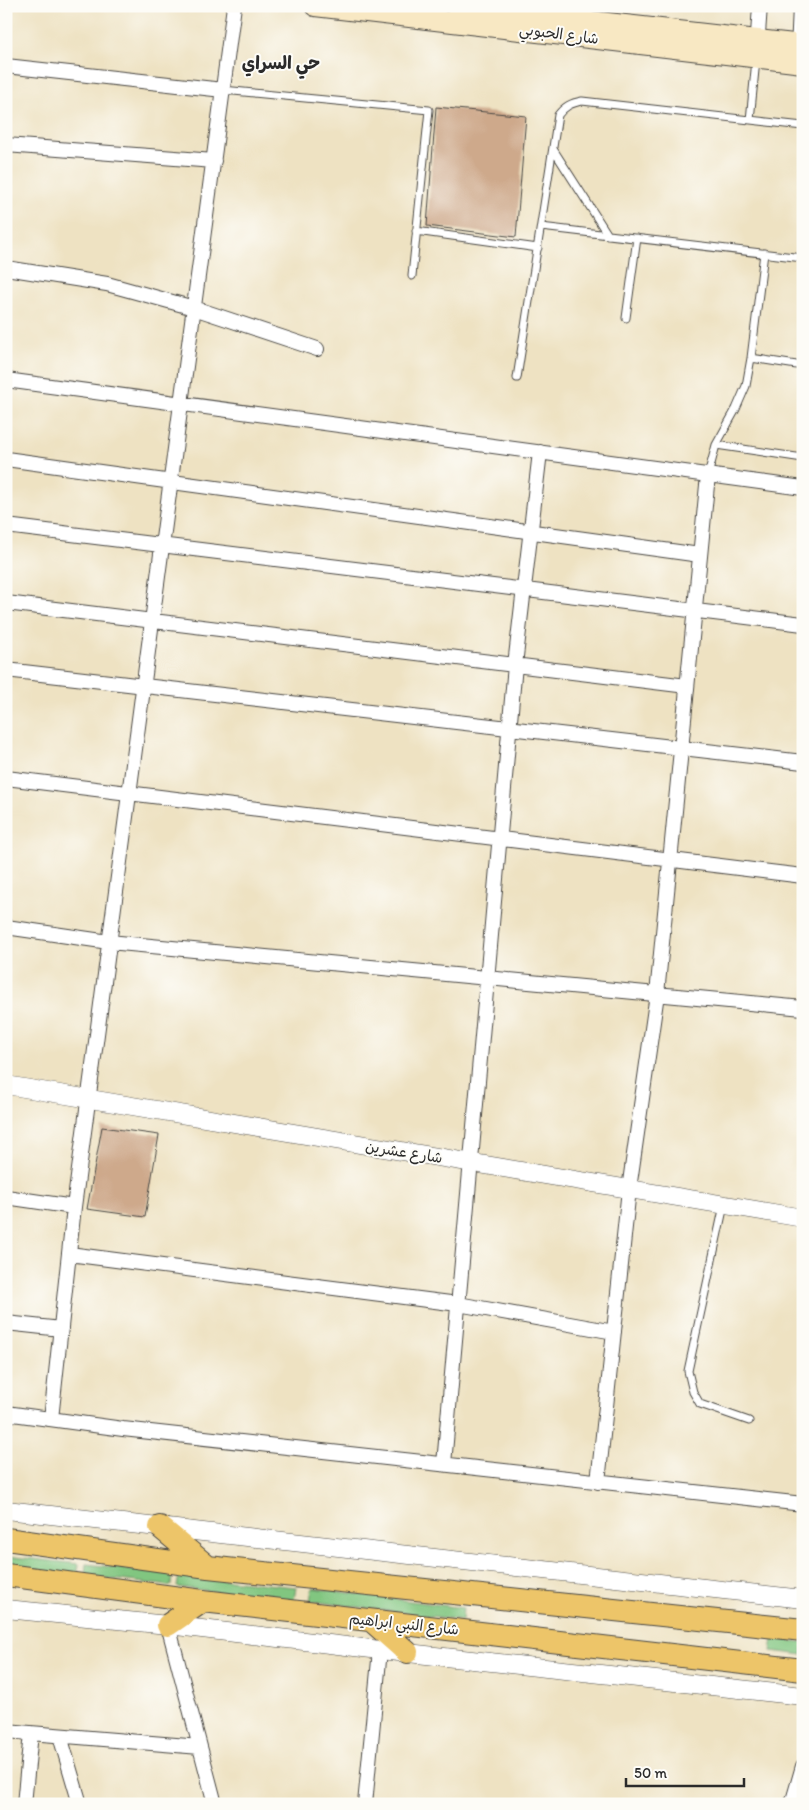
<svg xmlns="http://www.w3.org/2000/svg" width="809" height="1810" font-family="Itim,'Playpen Sans Arabic',sans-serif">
	<rect width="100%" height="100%" fill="#fdfcf7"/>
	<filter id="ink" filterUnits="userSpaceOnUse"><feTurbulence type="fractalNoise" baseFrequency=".02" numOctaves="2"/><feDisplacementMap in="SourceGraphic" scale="10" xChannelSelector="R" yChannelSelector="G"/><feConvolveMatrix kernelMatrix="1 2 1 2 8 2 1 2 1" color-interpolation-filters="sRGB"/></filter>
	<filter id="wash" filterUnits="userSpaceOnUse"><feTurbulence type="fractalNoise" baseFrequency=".0096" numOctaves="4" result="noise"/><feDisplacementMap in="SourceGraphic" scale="20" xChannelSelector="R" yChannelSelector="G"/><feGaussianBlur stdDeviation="1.12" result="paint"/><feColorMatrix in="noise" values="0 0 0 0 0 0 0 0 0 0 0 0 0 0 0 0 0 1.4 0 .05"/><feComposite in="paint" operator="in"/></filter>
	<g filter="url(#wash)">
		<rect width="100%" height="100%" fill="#eee2c2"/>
		<path fill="#81c680" stroke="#567856" d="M6,1556l73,8 -2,12 -71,-9z
			M86,1564l86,10 -1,12 -86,-10z
			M179,1575l117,12 -2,14 -117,-14z
			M312,1588l151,20 -1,12 -152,-19z
			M773,1639l30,3v13l-32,-4z"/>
		<g id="blocks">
			<path fill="#cea98b" d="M436,107l90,9 -10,121 -89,-11z
				M102,1127l57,8 -14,82 -58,-8z"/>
		</g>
	</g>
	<g filter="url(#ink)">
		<use href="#blocks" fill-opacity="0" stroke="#484642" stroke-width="1"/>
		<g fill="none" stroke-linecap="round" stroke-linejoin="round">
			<defs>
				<path id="service" d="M223,90l206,20 -17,166
					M750,120l6,-60
					M553,149l55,86
					M541,227l262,31
					M416,231l122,17
					M626,318l11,-80
					M751,358l52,8
					M517,378l41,-263c7,-9 13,-12 24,-14l221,25
					M716,445l87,13
					M708,475l8,-30 20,-36 10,-23 5,-28 13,-105
					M724,1205l-36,166 5,21 7,12 49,17"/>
				<path id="minor" d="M757,48l3,-42
					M798,51l2,-45
					M6,66l217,24
					M6,145l208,16
					M6,268l101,16 87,24 123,41
					M6,380l797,108
					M6,459l694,96
					M6,526l797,98
					M6,603l681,83
					M6,670l797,92
					M6,778l797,98
					M6,927l103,15 694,66
					M6,1197l68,10
					M69,1254l389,50 156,28
					M6,1323l55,6
					M6,1413l117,16 680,75
					M51,1419l23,-212 160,-1201
					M444,1464l71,-799 25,-213
					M598,1482l31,-293 28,-195 51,-519
					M168,1625l47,179
					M6,1731l194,16
					M60,1736l20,68
					M24,1804l7,-71
					M365,1804l15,-154
					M792,1804l11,-38"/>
				<path id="tertiary" d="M6,1085l797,133
					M6,1510l797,89
					M6,1609l162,16 212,25 423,46"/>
				<path id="secondary" d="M315,6l488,57
					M456,6l347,39"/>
				<path id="primary" d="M160,1527l48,40
					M6,1539l202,28 595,63
					M6,1575l197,26 600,69
					M372,1621l35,31
					M168,1625l35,-24"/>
			</defs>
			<use href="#service" stroke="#484642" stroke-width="9"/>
			<use href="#minor" stroke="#484642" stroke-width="16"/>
			<use href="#tertiary" stroke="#484642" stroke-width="19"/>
			<use href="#secondary" stroke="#484642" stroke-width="22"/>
			<use href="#primary" stroke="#484642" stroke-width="24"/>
			<use href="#service" stroke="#fff" stroke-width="7"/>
			<use href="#minor" stroke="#fff" stroke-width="14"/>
			<use href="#tertiary" stroke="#fff" stroke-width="18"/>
			<use href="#secondary" stroke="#f8e8c3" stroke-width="20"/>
			<use href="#primary" stroke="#edc569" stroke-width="22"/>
		</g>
	</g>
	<g text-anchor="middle" stroke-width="4" stroke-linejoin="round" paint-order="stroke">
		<g font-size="15" fill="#2b2b2b" stroke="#fdfcf7">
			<text transform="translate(559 34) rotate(7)" y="5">شارع الحبوبي</text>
			<text transform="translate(404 1152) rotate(9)" y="5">شارع عشرين</text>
			<text transform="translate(404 1624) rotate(6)" y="5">شارع النبي ابراهيم</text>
		</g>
		<g font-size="18" font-weight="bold" fill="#2b2b2b" stroke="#fdfcf7">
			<text x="281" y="69">حي السراي</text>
		</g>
	</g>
	<rect width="809" height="1810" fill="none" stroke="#fdfcf7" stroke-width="25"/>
	<path d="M626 1778v8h118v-8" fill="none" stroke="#2b2b2b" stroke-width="2.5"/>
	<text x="634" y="1778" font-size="15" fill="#2b2b2b" stroke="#fdfcf7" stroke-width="4" paint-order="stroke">50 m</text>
</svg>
